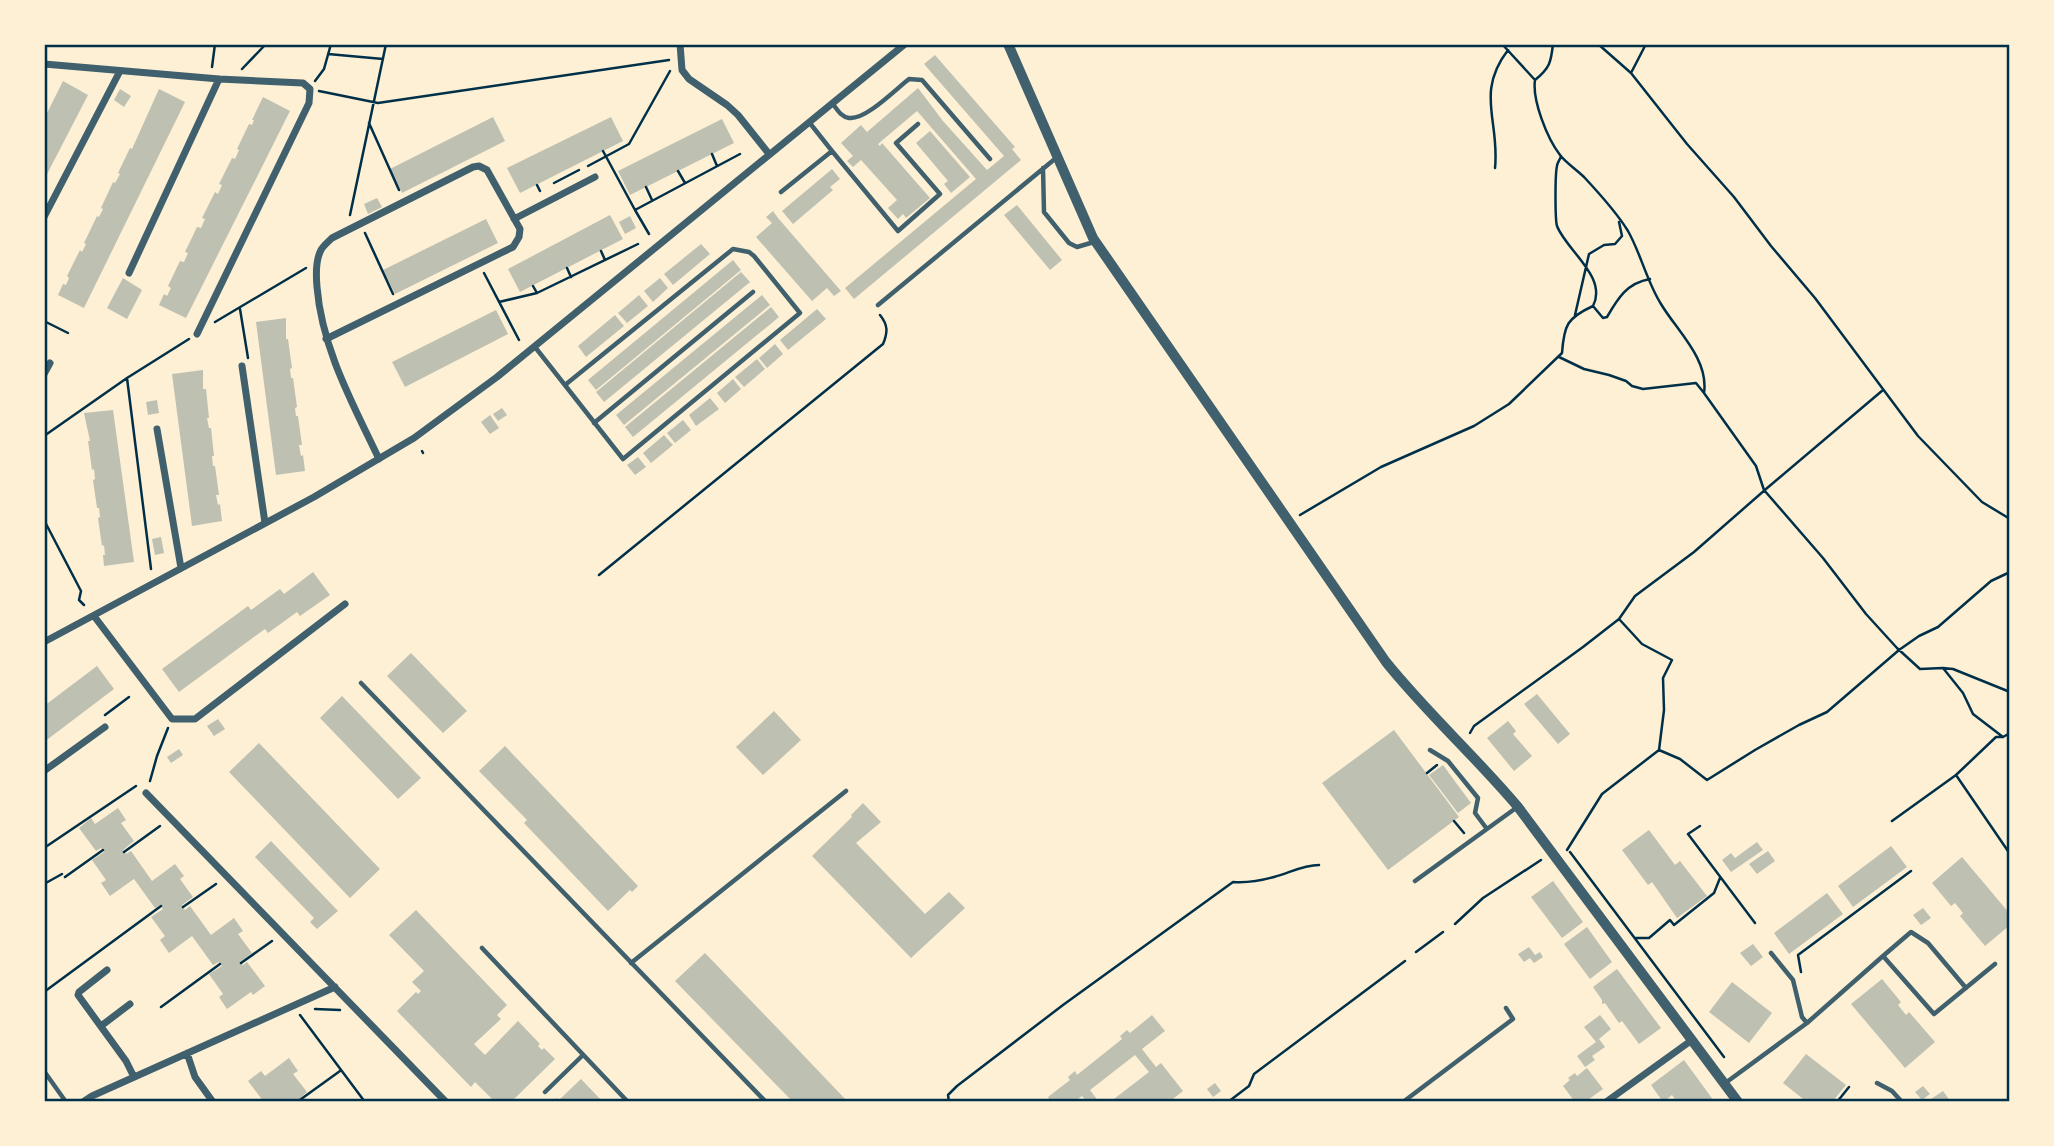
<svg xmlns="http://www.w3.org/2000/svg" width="2054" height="1146" font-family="Raleway,sans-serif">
	<rect width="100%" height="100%" fill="#fdf0d5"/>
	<path fill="#bec0b2" d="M935,55l80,92 -3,2 9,11 -167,139 -9,-11 131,-109 -59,-68 -39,33 2,2 2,-3 48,55 -24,20 -3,-4 -5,5 -10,-11 9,-8 -36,-40 -8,7 -6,-6 6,-5 -12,-13 20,-18 6,7 51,-44 25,33 44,49 17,-14 -80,-92z
		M63,81l25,14 -44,85v-61z
		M120,89l11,7 -7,11 -10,-7z
		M159,89l26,13 -101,206 -26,-13 5,-11 3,1 3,-7 -2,-2 13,-26 2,2 4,-8 -2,-1 13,-27 2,1 4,-8 -2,-1 12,-26 2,1 5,-9 -2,-1 12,-25 2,1z
		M263,97l27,14 -104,207 -27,-13 5,-11 3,2 4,-8 -3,-2 12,-25 4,1 4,-9 -3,-1 12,-25 4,1 4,-9 -3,-1 13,-26 3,2 4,-9 -3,-1 13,-26 3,1 4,-9 -2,-1 12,-25 3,1 2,-5h-2z
		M493,117l12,24 -103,52 -12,-24z
		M611,117l12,24 -103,52 -13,-25z
		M722,119l12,24 -104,52 -12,-24z
		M930,131l40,46 -19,16 -7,-9 4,-3 -32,-38z
		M832,169l8,10 -10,8 3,3 -40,34 -11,-13z
		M377,198l5,9 -14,7 -4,-10z
		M1017,205l45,55 -12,10 -46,-55z
		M773,211l5,7 63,73 -7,5 -7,-8 -15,13 -56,-64 16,-14 -6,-6z
		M610,215l13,24 -103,53 -12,-23z
		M630,216l6,12 -11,6 -6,-12z
		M486,219l12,24 -103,51 -12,-24z
		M701,244l9,10 -37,31 -9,-11z
		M733,260l8,10 -145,120 -8,-10z
		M741,272l9,10 -146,120 -8,-10z
		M123,278l19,12 -15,29 -20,-11z
		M660,278l8,10 -15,14 -9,-11z
		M639,295l9,11 -21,17 -9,-10z
		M762,295l8,10 -146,120 -8,-10z
		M771,307l8,10 -146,120 -8,-10z
		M817,309l9,10 -38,31 -8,-10z
		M496,310l12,24 -103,53 -13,-25z
		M615,315l9,11 -38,31 -8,-11z
		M286,318v21h2l4,29 -2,1 1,9h2l4,29 -2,1 1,8h2l4,29h-3l2,11 2,-1 2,16 -29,4 -20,-153z
		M775,344l8,10 -16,14 -8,-10z
		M757,359l8,10 -21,18 -9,-10z
		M203,370v19h3l3,29h-2l2,10h2l3,28h-2l1,10h2l4,29h-3l2,10 2,-1 2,17 -30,5 -20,-152z
		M733,379l8,10 -16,14 -8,-10z
		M710,398l9,11 -23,17 -7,-11z
		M157,400l2,13 -11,2 -2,-13z
		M502,408l5,7 -9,6 -5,-7z
		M113,410l21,152 -30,4 -1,-11h2l-1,-10 -2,1 -4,-28 2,-1 -1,-9h-2l-4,-28 2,-1 -1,-10 -2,1 -4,-29h2l-6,-28z
		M490,415l9,13 -9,6 -9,-12z
		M683,420l8,10 -16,13 -8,-10z
		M664,435l9,10 -22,18 -8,-10z
		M638,457l8,10 -11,8 -8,-10z
		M161,537l3,16 -9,2 -3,-16z
		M313,572l17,23 -30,21 -3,-4 -29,21 -3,-4 -86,63 -17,-23 86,-63 3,4 29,-21 4,5z
		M411,653l56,58 -24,22 -56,-57z
		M97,666l17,23 -70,53v-36z
		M1537,694l33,40 -12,10 -34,-40z
		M342,696l79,82 -23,21 -78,-81z
		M774,711l27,29 -38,35 -27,-28z
		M218,719l7,10 -11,7 -7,-10z
		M1508,721l8,10 -3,3 19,22 -18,15 -27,-33z
		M1394,730l65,87 -71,53 -66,-87z
		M259,743l121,126 -30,29 -121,-126z
		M505,746l133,140 -6,6 -2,-2 -22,21 -84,-88 3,-3 -48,-49z
		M179,749l4,6 -12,8 -4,-6z
		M1443,765l28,38 -13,10 -29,-38z
		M863,803l18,19 -25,21 69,71 24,-22 16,16 -54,50 -99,-102 40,-39 -1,-2z
		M118,808l8,12 -5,3 13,18 -11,9 3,4 5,-3 21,30 23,-17 9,12 -4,3 13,18 -11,8 3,5 5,-4 21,29 23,-17 9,13 -5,3 14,19 -12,9 3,3 4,-3 18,24 -12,9 -2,-3 -24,17 -8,-12 4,-3 -14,-20 13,-8 -2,-2 -1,-2 -6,3 -21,-29 -23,17 -9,-13 5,-4 -14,-19 12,-8 -3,-4 -5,3 -21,-29 -24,17 -9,-13 5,-3 -14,-20 12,-8 -3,-4 -5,3 -17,-23 12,-10 4,6z
		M1649,830l26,35 5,-4 27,35 -30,22 -25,-36 -4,3 -26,-35z
		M271,841l67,70 -21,18 -7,-7 4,-4 -59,-61z
		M1757,842l6,8 -32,22 -9,-12 9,-7 4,5z
		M1891,846l16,21 -54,40 -15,-21z
		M1768,851l7,10 -18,13 -8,-10z
		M1962,857l48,57v11l-25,21 -25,-30 3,-3 -8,-10 -4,3 -19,-23z
		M1553,881l30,41 -21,16 -31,-41z
		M1827,893l16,21 -54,40 -15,-21z
		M1923,908l8,10 -10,7 -8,-10z
		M416,910l91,95 -10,10 4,4 -27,25 11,11 33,-34 22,23 -2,2 4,4 2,-2 11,11 -44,43h-16l-20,-20 -4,5 -74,-76 19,-19 2,2 3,-3 -9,-9 12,-11 -35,-36z
		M1587,927l25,35 -22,17 -26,-35z
		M1753,944l10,13 -12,9 -11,-13z
		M1529,947l6,8 5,-3 3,5 -9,6 -4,-5 -6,4 -6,-8z
		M705,953l80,83 63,66h-55l-118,-121z
		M1617,969l44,59 -22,16 -17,-23 -3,2 -14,-20 -3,1v-4l-9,-13z
		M1882,979l19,23 -3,3 8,10 3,-3 26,30 -30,26 -54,-64z
		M1732,982l40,31 -23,30 -40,-31z
		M1152,1015l13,16 -23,18 14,18 5,-4 22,28 -14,11h-59l39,-30 -14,-17 -45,35 9,12h-12l-5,-6 -8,6h-23l-3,-5 22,-17 -2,-3 7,-6 2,4 45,-36 -2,-3 7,-6 3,3z
		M1600,1015l11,14 -12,10 6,8 -13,9 3,4 -10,7 -8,-11 19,-14 -12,-15z
		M1806,1054l40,31 -14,17h-25l-24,-19z
		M289,1058l9,13 -5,3 14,18 -11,10h-32l-16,-21 13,-10 4,5z
		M1684,1060l30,41 -2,1h-35l-5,-7 -9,7 -12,-17z
		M1587,1068l16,21 -18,13h-10l-12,-16 7,-6 -2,-2 7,-5 2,3z
		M581,1079l22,23h-50l4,-4 2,2z
		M1215,1083l6,8 -8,6 -6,-8z
		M1923,1086l7,8 -8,6 -7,-8z
		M1943,1091l8,11h-18l-2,-3z"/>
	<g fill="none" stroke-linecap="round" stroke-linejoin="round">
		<path stroke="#003049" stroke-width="2.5" d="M1502,44l33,36
			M1553,44c-2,18 -3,24 -18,36 -3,20 12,58 25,75 6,8 16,14 24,22 14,15 33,36 44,54 13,23 19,51 33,73 16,27 48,55 43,89l52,73 8,24 59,68 43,56 31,34 23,21 23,-1
			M1598,44l33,29 56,71 47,53 37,49 44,52 103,138 64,66 28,17
			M328,54l55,5
			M212,67l3,-23
			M242,69l24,-25
			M1631,73l15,-29
			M315,81l9,-12 7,-25
			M319,91l59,12 291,-43
			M369,123l30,67
			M603,151l32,59 105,-56
			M712,154l5,12
			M588,166l41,-22 41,-73
			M1495,168c5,-47 -20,-75 13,-118
			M678,171l7,12
			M554,183l25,-13
			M537,185l3,6
			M646,187l6,13
			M635,210l14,24
			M350,215l36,-171
			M365,233l28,61
			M601,251l4,9
			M567,268l4,9
			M484,273l35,67
			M533,286l4,7
			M499,302l38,-9 101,-49
			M1593,306l10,12 4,-1c11,-19 20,-34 43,-38
			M240,309l8,49
			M1575,315l14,-61 15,-9 11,-1 7,-8 -3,-14
			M44,321l24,12
			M215,322l91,-54
			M1559,357l25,12 25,6 17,6 6,5 11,3 53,-6 8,10
			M127,378l24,191
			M44,436l83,-58 62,-39
			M422,451l1,2
			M1300,515l81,-48 93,-41 35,-22 53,-51c2,-28 5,-35 31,-47 15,-29 -27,-56 -36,-80 -2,-7 -2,-52 0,-60 0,-3 3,-6 4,-10
			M44,520l37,71 -2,9 5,5
			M599,575l284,-231c5,-12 5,-19 -3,-29
			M105,715l24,-18
			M1470,733l4,-7 109,-79 36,-28 16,-23 59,-44 72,-63 117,-99
			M2003,737l-30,-23 -10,-21 -20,-25 10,1 57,23
			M1659,750l21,9 27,21 48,-30 44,-25 28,-13 72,-62 20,-14 19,-9 53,-46 19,-9
			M1427,773l10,-8
			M1956,775l54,79
			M150,781l7,-25 11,-28
			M1454,821l10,12
			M1892,821l64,-46 40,-38h7l7,-4
			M1700,826l-12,8 67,89
			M44,848l92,-62
			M1567,850l35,-56 57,-44 5,-40 -1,-32 9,-18 -30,-16 -23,-25
			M124,852l36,-26
			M1570,852l154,205
			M65,877l38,-27
			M44,884l18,-10
			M183,907l33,-23
			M1455,924l28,-26 58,-38
			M1636,938h13l21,-18 4,5 40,-32 6,-15
			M1416,952l27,-20
			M241,963l31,-22
			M1801,972l-3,-17 113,-84
			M44,992l117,-86
			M161,1007l59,-43
			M315,1009l25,1
			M300,1015l65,87
			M297,1102l43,-31
			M949,1102l-1,-7 9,-9 106,-81 170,-123c14,1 27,-1 41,-5 15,-4 29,-12 45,-12
			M1228,1102l21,-16 5,-12 151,-113
			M1837,1102l12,-15"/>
		<path stroke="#3f606c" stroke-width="4.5" d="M832,103c5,6 9,14 17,15 17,2 47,-29 60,-39l13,1 68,79
			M832,151l66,80 42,-37 -44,-51 22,-19
			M1043,168l1,44 25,31 8,4 17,-5
			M781,192l51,-41 -23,-29
			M878,305l178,-147
			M535,347l88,112 177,-146 -46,-57 -5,-4 -16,-3 -168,136
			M594,423l159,-131
			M361,683l405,419
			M1430,750l18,11 30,37 -3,15 12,16
			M1415,881l101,-73
			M482,948l146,154
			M1771,953l22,27 9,37 5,6
			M1883,956l28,-24 17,11 38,45
			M631,963l215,-172
			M44,1071l22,31
			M1877,1083l15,8 10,11
			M1724,1084l83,-61 76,-67 51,58 61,-50
			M545,1092l38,-37
			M1403,1102l110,-83 -7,-11"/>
		<path stroke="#3f606c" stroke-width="7" d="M680,44l2,26 7,9 38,26 11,10 31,39
			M44,64l175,15 84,4 7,6 -1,14 -112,231
			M44,217l76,-146
			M514,219l81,-42
			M129,273l90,-194
			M326,339l187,-92 6,-10 1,-8 -33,-59 -8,-4 -6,1 -141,71c-4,4 -9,8 -11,12 -6,11 -5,26 -4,37 5,62 36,117 62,172
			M242,366l23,157
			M44,374l6,-11
			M157,429l24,139
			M94,616l78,103h23l150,-115
			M44,642l270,-145 100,-59 83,-61 408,-333
			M44,771l61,-44
			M146,793l300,309
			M107,970l-28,22 -1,3 48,66 8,16
			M101,1026l29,-22
			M187,1053l8,24 18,25
			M83,1102l9,-6 243,-109
			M1606,1102l86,-62"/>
		<path stroke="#3f606c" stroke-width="10" d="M1008,44l85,194 293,424c41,51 90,95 132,145l220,295"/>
	</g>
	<rect width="2054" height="1146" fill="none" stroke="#fdf0d5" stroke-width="91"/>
	<rect x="46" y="46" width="1962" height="1054" fill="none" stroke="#003049" stroke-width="2.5"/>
</svg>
